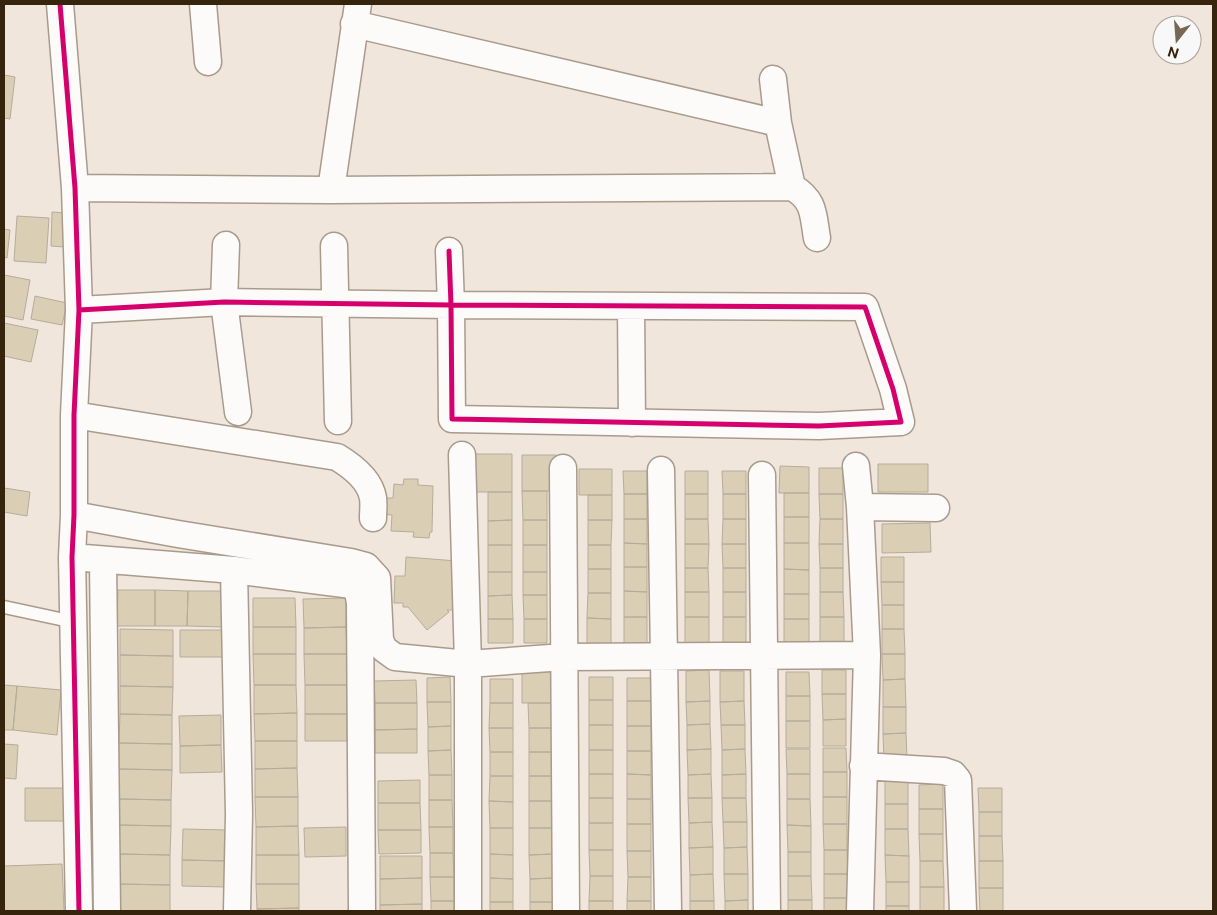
<svg xmlns="http://www.w3.org/2000/svg" width="1217" height="915" font-family="'Public Sans',sans-serif">
	<rect width="100%" height="100%" fill="#f1e6db"/>
	<path fill="#daceb4" stroke="#b6ac9b" d="M4,75l11,2 -5,42 -6,-1z
		M52,212l14,1 -1,34 -14,-1z
		M17,216l32,2 -3,45 -32,-2z
		M4,229l6,1 -3,28 -3,-1z
		M4,275l26,5 -7,40 -19,-4z
		M35,296l32,7 -5,22 -31,-6z
		M4,323l34,7 -7,32 -27,-6z
		M474,454h38v38h-38z
		M522,455h34l1,36h-35z
		M878,464h50v28h-50z
		M780,466l29,1v26h-30z
		M819,468h24v26h-24z
		M579,469h33v26h-33z
		M623,471h24v23h-23z
		M685,471h23v23h-23z
		M722,471h24v23h-23z
		M404,479h14v6l15,1 -1,46h-2l-1,6 -16,-1 1,-5 -23,-1 1,-16 -9,-1 1,-16h9l1,-14 9,1z
		M4,488l26,4 -3,24 -23,-4z
		M522,491h25v29h-24z
		M488,492h24v28l-24,1z
		M784,493h25v24h-25z
		M624,494h23v25h-23z
		M685,494h23v25h-23z
		M723,494h23v25h-23z
		M819,494h24v25h-23z
		M588,495h24v25h-24z
		M784,517h25v26h-25z
		M624,519h23v25l-23,-1z
		M685,519h23l1,25h-24z
		M723,519h23v25h-24z
		M820,519h23v25h-24z
		M512,520v25h-24v-24z
		M523,520h24v25h-24z
		M588,520h24l-1,25h-23z
		M930,523l1,29 -49,1v-29z
		M624,543l23,1v23h-23z
		M784,543h25v27l-25,-1z
		M685,544h24l-1,24h-23z
		M722,544h24v24h-23z
		M819,544h24v24h-23z
		M488,545h24v27h-24z
		M523,545h24v27h-24z
		M588,545h23v24h-23z
		M406,557l51,4 -4,49h-6l2,2 -22,18 -19,-23h-5v-4h-9l1,-27h10z
		M881,557h23v25h-23z
		M624,567h23v25l-23,-1z
		M685,568h23l1,24h-24z
		M723,568h23v24h-23z
		M820,568h23v24h-23z
		M588,569h23v24h-23z
		M784,569l25,1v24h-25z
		M488,572h24v23l-24,1z
		M523,572h24v23h-24z
		M881,582h23v23h-22z
		M118,590h37v36h-38z
		M155,590l33,1 -1,35h-32z
		M188,591h35v36l-36,-1z
		M624,591l23,1v25h-23z
		M685,592h24v25h-24z
		M723,592h23v25h-23z
		M820,592h23l1,25h-24z
		M588,593h23v26l-24,-1z
		M784,594h25v25h-25z
		M512,595l1,24h-25v-23z
		M523,595h24v24h-23z
		M253,598h42l1,29h-43z
		M346,598v29l-42,1 -1,-29z
		M882,605h22v24h-22z
		M624,617h23v26l-23,1z
		M685,617h24v27h-24z
		M723,617h23v27h-23z
		M820,617h24v27h-24z
		M587,618l24,1v26h-24z
		M488,619h25v24h-25z
		M524,619h23v24h-23z
		M784,619h25v27l-25,-1z
		M253,627h43v27h-43z
		M346,627l1,27h-43v-26z
		M120,629l53,1v26l-53,-1z
		M882,629h22l1,25h-23z
		M180,630h43v27h-43z
		M253,654h43v31h-42z
		M304,654h43v31h-42z
		M882,654h23v25l-22,1z
		M120,655l53,1v31l-53,-1z
		M552,669v34h-30v-33z
		M709,670l1,31 -24,1v-31z
		M822,670h24v24h-24z
		M720,671h24v30l-24,1z
		M786,672h23l1,24h-24z
		M450,677l1,25h-24v-24z
		M589,677h24v23h-24z
		M627,678h24v23h-24z
		M490,679h23v24h-23z
		M905,679l1,28h-23v-27z
		M416,680l1,23h-42l-1,-22z
		M4,685l13,1 -4,44h-9z
		M254,685h42l1,28 -43,1z
		M305,685h42v29h-42z
		M17,686l44,4 -4,45 -44,-5z
		M120,686l53,1 -1,28 -52,-1z
		M822,694h24v25l-23,1z
		M786,696h24v25h-24z
		M589,700h24v25h-24z
		M627,701h24v25h-24z
		M710,701v23l-23,1 -1,-23z
		M744,701l1,24h-24l-1,-23z
		M427,702h24v24l-23,1z
		M375,703h42v26l-42,1z
		M490,703h23v25h-24z
		M528,703h24v25h-23z
		M883,707h23v26l-23,1z
		M297,713v28h-42l-1,-27z
		M120,714l52,1v29l-53,-1z
		M305,714h42v27h-42z
		M221,715v30l-41,1 -1,-30z
		M846,719v27h-23v-26z
		M786,721h24v27h-24z
		M710,724l1,25 -24,1v-25z
		M589,725h24v25h-24z
		M721,725h24v24l-23,1z
		M451,726v24l-23,1v-24z
		M627,726h24v25h-24z
		M489,728h24v24h-23z
		M529,728h23v24h-23z
		M417,729v24h-42v-23z
		M906,733l1,26h-23l-1,-25z
		M255,741h42v27l-42,1z
		M119,743l53,1v26l-53,-1z
		M4,744l14,1 -2,34 -12,-1z
		M221,745l1,27 -42,1v-27z
		M823,748h23l1,24h-24z
		M711,749v25l-23,1 -1,-25z
		M745,749l1,25 -24,1v-25z
		M786,749h24v25h-23z
		M451,750l1,25h-23l-1,-24z
		M589,750h24v24h-24z
		M627,751h24v24l-24,-1z
		M490,752h23v24h-23z
		M529,752h23l1,24h-24z
		M297,768l1,29h-43v-28z
		M119,769l53,1 -1,30 -52,-1z
		M823,772h24v25h-24z
		M589,774h24v24h-24z
		M627,774l24,1v24h-24z
		M711,774l1,24h-24v-23z
		M746,774v24h-24v-23z
		M787,774h23v25h-23z
		M429,775h23v25h-23z
		M490,776h23v26l-24,-1z
		M529,776h24v25h-24z
		M885,779h23v25h-23z
		M420,780v23h-42v-22z
		M943,784v25h-24v-24z
		M25,788h39v33h-39z
		M978,788h24v24h-23z
		M255,797h43v29l-42,1z
		M823,797h24v27h-24z
		M589,798h24v25h-24z
		M688,798h24v24l-23,1z
		M722,798h24l1,24h-24z
		M119,799l52,1v26l-53,-1z
		M627,799h24v25h-24z
		M787,799h23l1,27 -24,-1z
		M429,800h23l1,27h-24z
		M489,801l24,1v26h-23z
		M529,801h24v27h-24z
		M378,803h42l1,27h-43z
		M885,804h23v25h-23z
		M919,809h24v25h-24z
		M979,812h23v24h-23z
		M712,822l1,25 -24,1v-25z
		M723,822h24v25l-23,1z
		M589,823h24v27h-24z
		M627,824h24v27h-24z
		M823,824h24v26h-23z
		M118,825l53,1 -1,29 -52,-1z
		M787,825l24,1v26h-23z
		M298,826l1,29h-43v-28z
		M346,827v29l-41,1 -1,-29z
		M429,827h24v26h-23z
		M490,828h23v27l-23,-1z
		M529,828h24v26l-24,1z
		M183,829l45,1v31l-46,-1z
		M885,829h23l1,27 -24,-1z
		M378,830h43v23l-42,1z
		M919,834h24v27h-23z
		M979,836h23l1,25h-24z
		M713,847v27l-23,1 -1,-27z
		M747,847l1,27h-24v-26z
		M589,850h24v26h-23z
		M824,850h23l1,24h-24z
		M627,851h24v26h-23z
		M788,852h23v24h-23z
		M430,853h23l1,24h-24z
		M118,854l52,1v30l-53,-1z
		M490,854l23,1v24l-23,-1z
		M553,854v24l-23,1 -1,-24z
		M256,855h43v29h-43z
		M885,855l24,1v26h-23z
		M380,856h42v22l-42,1z
		M182,860l46,1 -1,26 -45,-1z
		M920,861h23l1,26h-24z
		M979,861h24v27h-24z
		M62,864l2,47h-60v-45z
		M713,874l1,27h-24v-26z
		M724,874h24v26l-23,1z
		M824,874h24v24h-24z
		M590,876h23v25h-24z
		M788,876h23l1,24h-24z
		M430,877h24v24h-23z
		M628,877h23v24h-24z
		M422,878v26l-42,1v-26z
		M490,878l23,1v23h-23z
		M553,878l1,24h-24v-23z
		M886,882h23v24h-23z
		M117,884l53,1v26h-53z
		M256,884h43v24l-42,1z
		M920,887h24v24h-24z
		M979,888h24v23h-23z
		M824,898h24v13h-24z
		M748,900v11h-23v-10z
		M788,900h24v11h-24z
		M431,901h23v10h-23z
		M589,901h24v10h-24z
		M627,901h24v10h-24z
		M690,901h24v10h-24z
		M490,902h23v9h-23z
		M530,902h24v9h-24z
		M422,904v7h-42v-6z
		M886,906h23v5h-23z
		M299,908v3h-42v-2z"/>
	<g fill="none" stroke-linecap="round" stroke-linejoin="round">
		<defs>
			<path id="service" d="M4,607l70,15"/>
			<path id="minor" d="M60,4l15,184 4,122 -5,105v100l-2,42 7,354
				M203,4l5,58
				M354,24l424,99
				M773,79l5,44 14,64
				M75,188l256,2 461,-3c23,13 21,28 25,51
				M331,190l27,-186
				M226,245l-2,57 14,110
				M334,246l4,175
				M631,307l1,116
				M79,310l145,-8 227,3 414,2 28,82 8,33 -82,4 -367,-7 -1,-114 -2,-54
				M74,415l263,42c15,9 33,23 36,41 1,7 0,14 0,20
				M462,455l6,209v247
				M856,466l4,41 7,148 -7,256
				M563,468l3,443
				M661,470l7,441
				M762,475l5,436
				M860,507l76,1
				M74,515l104,19 173,28 15,4 11,12 3,62 4,9 11,8 73,7 96,-7 303,-2
				M72,557l162,13 118,15 6,7 2,11 2,308
				M103,560l4,351
				M234,570l5,244 -2,97
				M863,766l81,5 9,3 5,6 5,131"/>
		</defs>
		<use href="#service" stroke="#a99b8c" stroke-width="15"/>
		<use href="#minor" stroke="#a99b8c" stroke-width="29"/>
		<use href="#service" stroke="#fdfbfa" stroke-width="12"/>
		<use href="#minor" stroke="#fdfbfa" stroke-width="26"/>
		<defs>
			<path id="cycleway" d="M60,4l15,184 4,122 -5,105v100l-2,42 7,354
				M79,310l145,-8 227,3 414,2 28,82 8,33 -82,4 -367,-7 -1,-114 -2,-54"/>
		</defs>
		<use href="#cycleway" stroke="#f8f8f8" stroke-width="8"/>
		<use href="#cycleway" stroke="#d6006c" stroke-width="5"/>
	</g>
	<rect width="1217" height="915" fill="none" stroke="#36240c" stroke-width="10"/>
	<g transform="translate(1177 40) rotate(197)"><circle r="24" fill="#f8f8f8" stroke="#aaa39a"/>
	<path d="M0-4L9 19L0 12L-9 19Z" fill="#776854"/>
	<text y="-8" font-size="14" font-weight="bold" text-anchor="middle" fill="#36240c">N</text>
	</g>
</svg>
